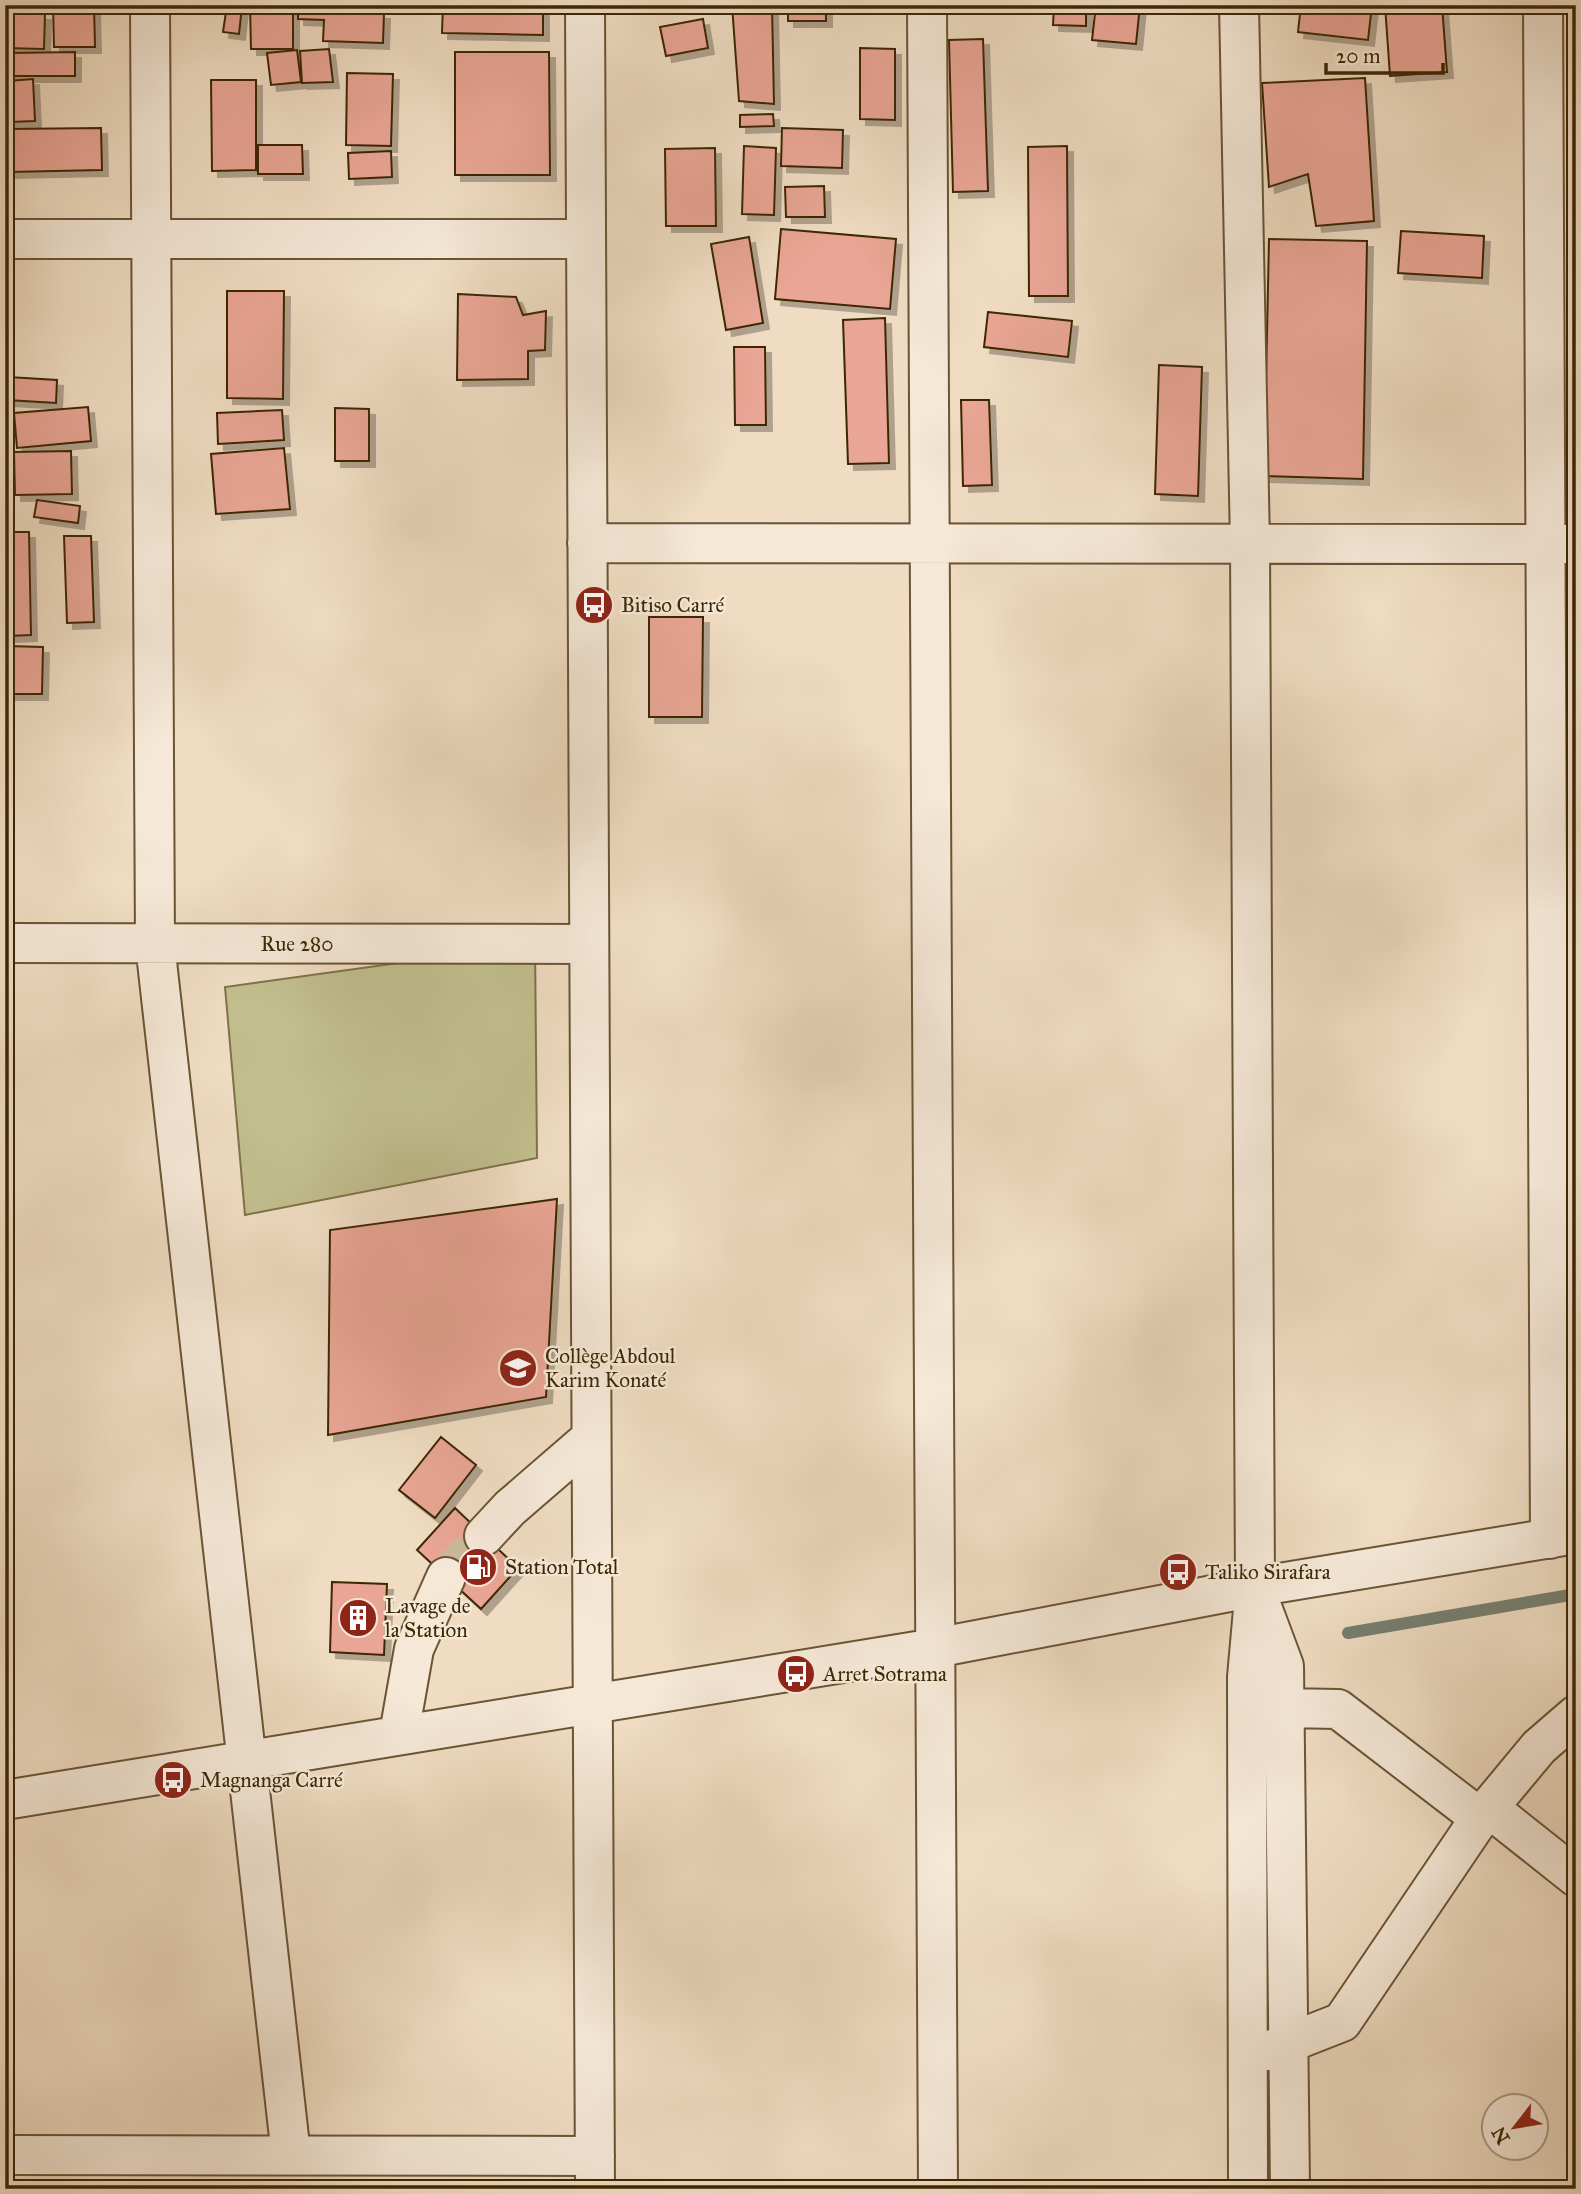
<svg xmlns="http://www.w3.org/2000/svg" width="1581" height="2194" font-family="'IM FELL Great Primer',serif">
	<defs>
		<filter id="shadow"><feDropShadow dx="6" dy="6" stdDeviation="0" flood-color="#0004"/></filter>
	</defs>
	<rect width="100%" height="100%" fill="#efdcc2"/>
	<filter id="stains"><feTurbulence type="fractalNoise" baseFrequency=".00286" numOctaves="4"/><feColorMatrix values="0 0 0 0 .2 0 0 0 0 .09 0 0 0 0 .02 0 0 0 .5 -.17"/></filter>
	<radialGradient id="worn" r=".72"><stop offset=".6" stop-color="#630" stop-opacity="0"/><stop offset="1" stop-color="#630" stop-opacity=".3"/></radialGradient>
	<path fill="#c1be8e" stroke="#7f724a" stroke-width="2" d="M535,944l2,214 -292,57 -20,-228z"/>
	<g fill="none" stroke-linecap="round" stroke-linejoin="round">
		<path stroke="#757f70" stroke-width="12" d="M1348,1633l228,-39"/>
	</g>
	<path fill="#e9a595" stroke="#3d2705" stroke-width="2" filter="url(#shadow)" d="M53,5h41l1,42h-41z
		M227,5l15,1 -3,28 -16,-2z
		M250,5h43v44h-42z
		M298,5h58v7l28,1 -1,30 -60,-2 1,-21 -26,-1z
		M443,5h100v30l-101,-2z
		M732,5h40l2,99 -35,-3z
		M788,5h38v16h-38z
		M1054,5h32v21l-33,-1z
		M1096,5h44l-4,39 -44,-4z
		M1301,5h71l-4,35 -70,-8z
		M1385,5h57l5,67 -57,4z
		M5,13l40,1 -1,35 -39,-1z
		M703,19l5,29 -42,8 -6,-29z
		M983,39l5,152 -35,1 -4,-152z
		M860,48l35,1v71l-35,-1z
		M329,49l4,33 -31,1 -2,-32z
		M297,50l4,32 -30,3 -4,-32z
		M75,52v24h-67v-23z
		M455,52h94l1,123h-95z
		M347,73l46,1 -2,72 -45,-1z
		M1365,78l9,143 -58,5 -8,-52 -39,13 -7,-104z
		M33,79l2,42 -25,1 -2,-41z
		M211,80h45v90l-44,1z
		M773,114l1,12 -34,1v-12z
		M101,128l1,42 -94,2 -1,-43z
		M782,128l61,2 -1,38 -61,-2z
		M258,145h44l1,29h-45z
		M744,146l32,2 -2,67 -32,-1z
		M1067,146l1,150h-39l-1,-149z
		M715,148l1,78h-50l-1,-77z
		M391,151l1,26 -43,2 -1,-26z
		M824,186l1,31h-39l-1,-30z
		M781,229l115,10 -6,70 -115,-10z
		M1401,231l83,5 -2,42 -84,-5z
		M749,237l14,86 -37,7 -15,-86z
		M1269,239l98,2 -4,238 -99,-3z
		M227,291h57l-1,108 -56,-1z
		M458,294l58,3 7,18 23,-4 -1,39 -17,1v28l-71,1z
		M988,312l84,9 -4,36 -84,-10z
		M885,318l4,145 -41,1 -5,-144z
		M734,347h31l1,78h-31z
		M1159,365l43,2 -4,129 -43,-2z
		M8,377l49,3 -1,23 -49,-3z
		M961,400h28l3,85 -29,1z
		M88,407l3,34 -74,7 -3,-35z
		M335,408l34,1v52h-34z
		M282,410l2,30 -66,4 -1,-31z
		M284,448l6,61 -74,5 -5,-60z
		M71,451l1,43 -57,1 -1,-43z
		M37,500l43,6 -2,17 -44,-6z
		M6,532h23l2,103 -23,1z
		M64,536h27l3,86 -27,1z
		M649,617h54l-1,100h-53z
		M7,646l36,1 -1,47h-36z
		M557,1199l-11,198 -218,38 2,-205z
		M441,1437l35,28 -41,53 -36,-28z
		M455,1508l63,60 -37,41 -64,-59z
		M332,1582l55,2 -3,71 -54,-3z"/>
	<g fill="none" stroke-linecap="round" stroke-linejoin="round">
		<path stroke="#cbb89c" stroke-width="38" stroke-dasharray="38 19" stroke-linecap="butt" d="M446,1577l38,-41"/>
		<defs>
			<path id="minor" d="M150,5l5,939 136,1211
				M585,5l10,2184
				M927,5l11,2184
				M1239,5l11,539 5,1043 -8,90 1,512
				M1543,5l7,1534
				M5,239h581
				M587,543l989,1
				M5,943l584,1
				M484,1536l26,-28 81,-70
				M1259,1599l25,67 6,523
				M1259,1713l26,-5 53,1 142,109
				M399,1734l15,-85 32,-72
				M5,1800l930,-152 320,-61 321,-53
				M1489,1808l87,69
				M1268,2051l74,-29 138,-204 59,-71 37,-32
				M5,2155l590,1"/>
		</defs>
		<use href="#minor" stroke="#6a5434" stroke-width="42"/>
		<use href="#minor" stroke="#f5e8d7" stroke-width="38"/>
	</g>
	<defs>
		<symbol id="bus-disc" viewBox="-11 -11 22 22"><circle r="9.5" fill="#8f2418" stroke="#f5e8d7"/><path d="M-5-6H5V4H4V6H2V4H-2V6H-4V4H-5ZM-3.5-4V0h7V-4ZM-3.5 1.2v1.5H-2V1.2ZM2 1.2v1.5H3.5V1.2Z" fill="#fff"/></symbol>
		<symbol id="school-disc" viewBox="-11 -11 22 22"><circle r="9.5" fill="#8f2418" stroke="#f5e8d7"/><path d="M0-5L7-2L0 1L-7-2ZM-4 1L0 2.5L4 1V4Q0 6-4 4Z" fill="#fff"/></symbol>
		<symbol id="fuel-disc" viewBox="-11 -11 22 22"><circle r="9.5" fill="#8f2418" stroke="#f5e8d7"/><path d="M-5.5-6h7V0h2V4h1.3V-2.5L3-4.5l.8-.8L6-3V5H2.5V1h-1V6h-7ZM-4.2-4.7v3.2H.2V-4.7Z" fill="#fff"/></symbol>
		<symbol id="building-disc" viewBox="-11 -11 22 22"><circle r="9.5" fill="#8f2418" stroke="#f5e8d7"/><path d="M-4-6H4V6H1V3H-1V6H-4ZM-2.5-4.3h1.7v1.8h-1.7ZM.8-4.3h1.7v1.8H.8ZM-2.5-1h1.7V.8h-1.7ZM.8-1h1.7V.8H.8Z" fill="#fff"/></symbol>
	</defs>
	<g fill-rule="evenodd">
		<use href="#bus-disc" x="572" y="583" width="44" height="44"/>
		<use href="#school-disc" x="496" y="1346" width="44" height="44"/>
		<use href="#fuel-disc" x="456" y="1545" width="44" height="44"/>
		<use href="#bus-disc" x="1156" y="1550" width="44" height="44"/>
		<use href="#building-disc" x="336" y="1596" width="44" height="44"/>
		<use href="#bus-disc" x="774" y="1652" width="44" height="44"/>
		<use href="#bus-disc" x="151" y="1758" width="44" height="44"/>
	</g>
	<g text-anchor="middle" stroke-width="5" stroke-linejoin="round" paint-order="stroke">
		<g font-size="21" fill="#3d2705" stroke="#f5e8d7" text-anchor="start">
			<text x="621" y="612">Bitiso Carré</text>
			<text x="545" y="1363">Collège Abdoul<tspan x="545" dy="24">Karim Konaté</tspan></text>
			<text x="505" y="1574">Station Total</text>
			<text x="1205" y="1579">Taliko Sirafara</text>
			<text x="385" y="1613">Lavage de<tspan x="385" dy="24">la Station</tspan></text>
			<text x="823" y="1681">Arret Sotrama</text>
			<text x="200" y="1787">Magnanga Carré</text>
		</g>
		<g font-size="21" fill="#3d2705" stroke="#f5e8d7">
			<text x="297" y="951">Rue 280</text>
		</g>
	</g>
	<rect width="1581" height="2194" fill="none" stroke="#efdcc2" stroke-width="28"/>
	<rect x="7" y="7" width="1567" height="2180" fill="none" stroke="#3d2705" stroke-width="3.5"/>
	<rect x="14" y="14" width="1553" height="2166" fill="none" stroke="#3d2705" stroke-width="2"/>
	<g transform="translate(1515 2127) rotate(239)"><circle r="33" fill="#f5e8d7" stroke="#ab9b83" stroke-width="2"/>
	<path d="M0-5L12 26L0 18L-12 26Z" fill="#8f2418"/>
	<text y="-10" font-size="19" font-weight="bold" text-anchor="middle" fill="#3d2705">N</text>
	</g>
	<path d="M1326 63v10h117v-10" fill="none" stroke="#3d2705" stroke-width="3.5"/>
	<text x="1336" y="63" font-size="21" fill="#3d2705" stroke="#f5e8d7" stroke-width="5" paint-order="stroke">20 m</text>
	<rect width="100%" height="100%" filter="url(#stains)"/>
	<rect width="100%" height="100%" fill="url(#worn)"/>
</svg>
